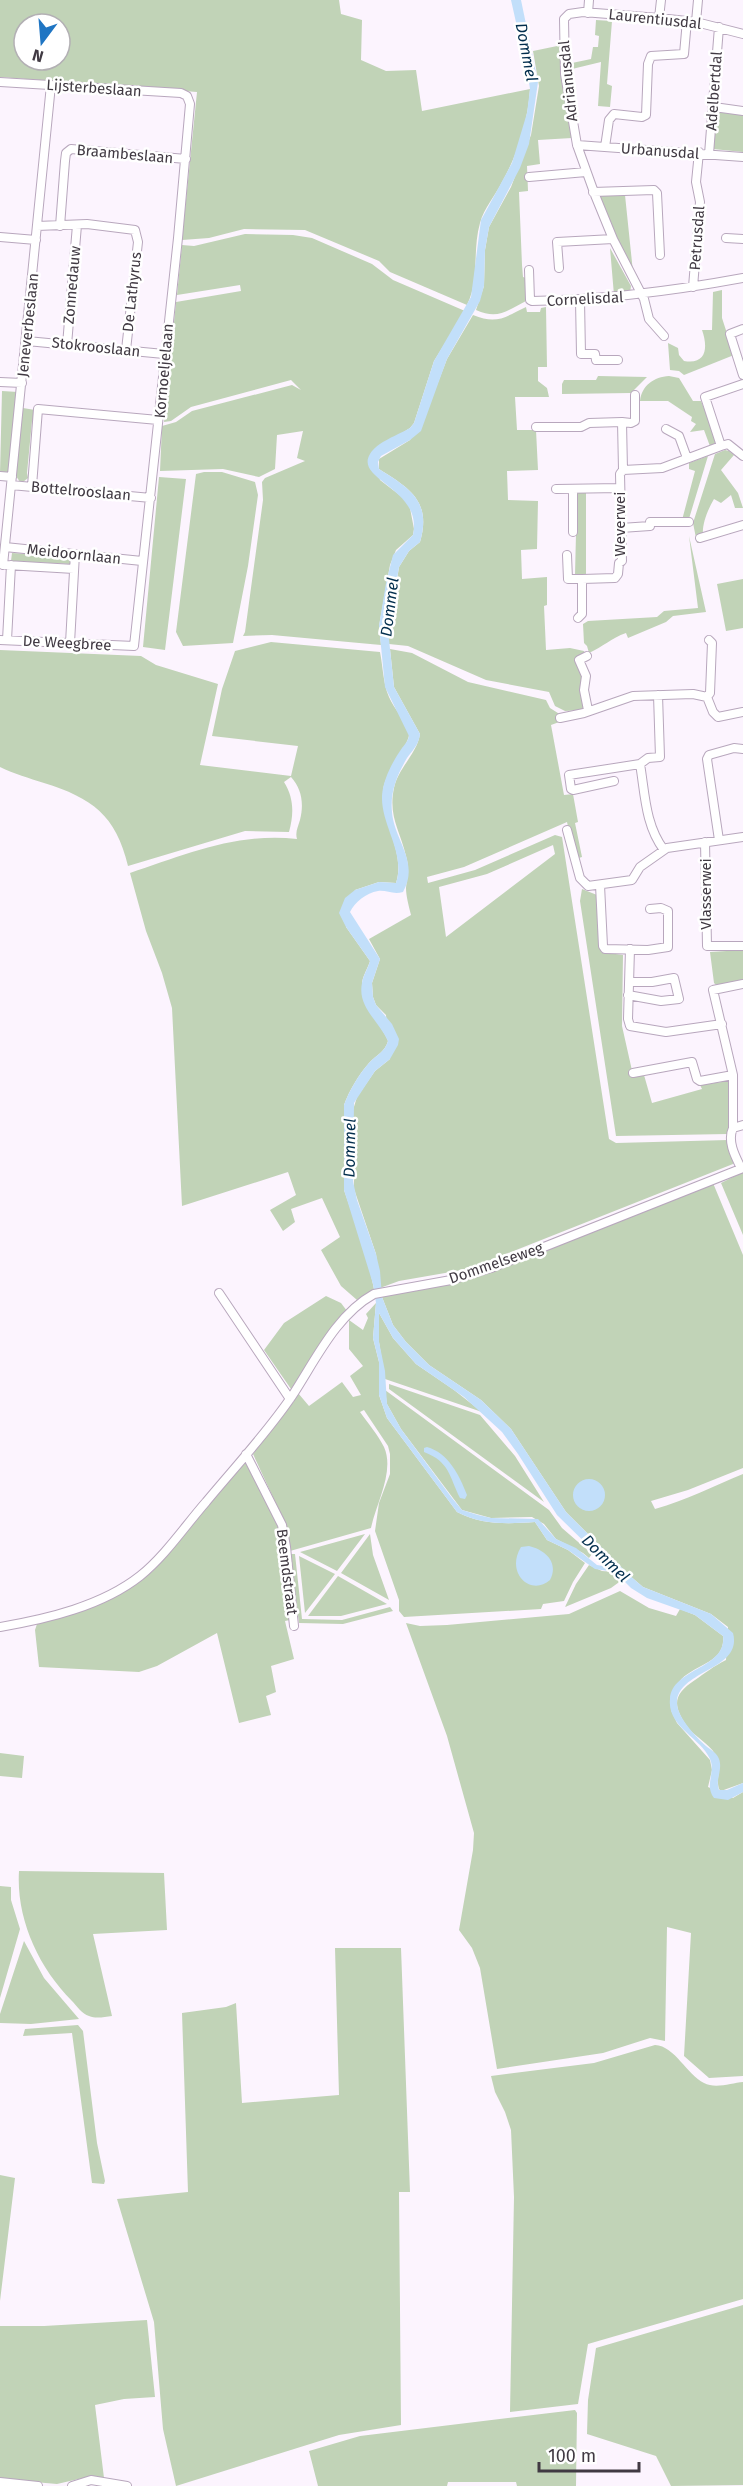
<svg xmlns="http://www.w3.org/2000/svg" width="743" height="2486" font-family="'Fira Sans',sans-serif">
	<rect width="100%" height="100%" fill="#fcf4fe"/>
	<path fill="#c1d3b7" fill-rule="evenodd" d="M0,0h339l2,14 21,6 -1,40 25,11 30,-1 6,41 108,-22c-2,32 -12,65 -28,93 -7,14 -18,26 -22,41 -8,28 0,56 -13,82l-77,-33 -11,-11 -74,-31 -61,-1 -35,9 -27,2 15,-148 -197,-15zM24,24h36v36h-36z
		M596,20l16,1 -5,63 5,2 -2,21 -12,-1 3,-44 -29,7v-6l19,-4 2,-12h5l1,-11 -4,-1z
		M562,45l10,93 -34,2 2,24 -13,2 1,25 -9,1 3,73 1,12 3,1v23c-20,10 -28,19 -50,9l8,-24 1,-36 4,-23 22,-40 20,-52 8,-49 -6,-35z
		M716,112l27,3v37l-30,-3z
		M600,194l25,1 8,77 -35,-74z
		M245,234l48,1 19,3 60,26 21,16 72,31 -31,50 -20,62 -4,5 -38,24 8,28 26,20 4,8 4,21 -1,6 -17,15 -6,15 -11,61 2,19 -109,-10 -29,1 2,-4 18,-132 -1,-18 3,-4 40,-17 -8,-3 6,-27 -26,4 -2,34 -16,8 -36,-8 -63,2 2,-45 14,-4 16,-11 100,-26 9,5 -10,-10 -100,27 -20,14 -7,1 12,-120 65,-11 -1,-6 -63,10 5,-50 12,1z
		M610,248l21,38 -1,7 -16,2z
		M722,290v28l12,37 -50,20 -5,-4 -9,-1 -2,-27 10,5 1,7 5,6c23,4 24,-14 18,-31h10l1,-38z
		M526,307l1,5h13l1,-4 5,-1 1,60h-9v14l9,7 2,9h-34l2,33h19l2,40 -31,1 1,29 30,1 -1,48 -16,1 1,29 25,-2v28l-3,1 2,44 24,-2 14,3 -1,59 -18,1 -10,-5 -6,-14 -63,-12 -78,-34 -19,-2 -1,-7 11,-70 10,-16 11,-9c12,-41 -11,-54 -41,-73v-10l31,-19 20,-37 17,-44 26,-44c24,10 32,2 53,-8z
		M598,376l49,1 -16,16 -69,1v-10l2,-4h32z
		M669,376l10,2 14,23h8l18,43 -8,5 -7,-19 -14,2 6,-8 -5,-3 1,-4 -24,-16h-28c2,-16 14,-24 29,-25z
		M2,391l16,1 -8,82 -10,-1z
		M23,408l12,2v8l-3,3 -5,52 1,5 -5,4h-3l-4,-6z
		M725,450l4,1 5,4 -13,15 17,23 5,15h-8l-4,-13 -10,8 -7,-4c-7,12 -14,29 -10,42l-7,2 -4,-20 22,-69z
		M708,456l-20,66 -7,2 14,-53 -6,-2v-6z
		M204,472h18l33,10 3,13 -10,71 -15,77 -50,3 -7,-14 20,-158z
		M159,477l27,2 -21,171 -22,-3z
		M577,493h9v81l-11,1z
		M689,536l17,76 -33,4 -7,6 -38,16 -2,-5c-15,5 -23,14 -37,20l-2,-7 -3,-3 -1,-19 5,-3 69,-4 7,-6 34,-3z
		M12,553l52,3 7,1 -1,7 -59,-3z
		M743,579v49l-17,3 -9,-47z
		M271,642l109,10c3,15 3,31 9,45 5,12 18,25 20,37 1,10 -26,40 -26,58 -2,30 23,61 13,91l-17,-1 -24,8 -9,37 24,34c-2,7 -8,16 -8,23 0,26 17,35 26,57 -3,11 -12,14 -19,22 -10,11 -20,28 -25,42v85l23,67 7,32 -17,11 -16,-14 -20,-36 19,-13 -18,-39 -31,11 4,13 -12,9 -13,-21 26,-15 -8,-23 -106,34 -10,-198 -10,-35 -16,-42 -16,-58c54,-18 108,-41 167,-34 -2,-7 1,-12 3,-19 4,-16 2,-31 -9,-43l-7,5c10,16 10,32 5,50l-44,-1 -117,35c-12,-51 -36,-68 -84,-83 -15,-5 -30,-9 -44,-16v-117l141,6 15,9 62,19 -18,81 91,11 7,-30 -86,-10 10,-47 13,-38z
		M390,649l22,4 56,29 78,18 4,8 11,7 1,6 -11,4 13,70 9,-1 5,28 -3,1 7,34 -7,2 -8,-37 -103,45 -37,10 1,6 47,-13 80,-35 7,2 47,302 7,4 112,-3 7,21 -2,3 -265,105 -69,12 -19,7 -4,-34 -22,-65 -1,-79 4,-13 18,-26 15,-12 -4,-44 -10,-10 -3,-8 -1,-14 8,-24 -11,-20 42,-24c-2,-8 -5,-19 -5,-27 1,-12 4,-18 0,-32 -6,-26 -18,-40 -12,-68 4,-20 23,-34 26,-54l-26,-47zM553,845l2,9 -109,83 -7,-50 48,-13z
		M582,889l15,6 4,57 22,3 -1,71 11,49h11l8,28 50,-14 -2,-4 29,-4c-1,18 3,36 -1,53l-112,2 -36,-235z
		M743,950v30l-27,5 -2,-2 -4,-31z
		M743,1172v63l-22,-52z
		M713,1183l30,72v213l-55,22 -37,11 4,8c31,-9 59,-23 88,-35v309l-22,8 -2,-2c-4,-15 5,-19 -4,-35 -6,-11 -22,-18 -29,-29 -14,-21 -12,-31 9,-45 10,-7 19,-14 31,-20l2,-33 -17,-13 -68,-27 -14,-12 -63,-63 -55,-83 -30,-29 -52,-35 -23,-23 -13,-17 -11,-28 86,-19z
		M326,1296l15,7 6,8 -56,78 -27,-39 20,-27z
		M376,1303l-3,35 6,24v33l8,23 70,94c25,13 50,12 78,10l12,18 21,10 17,13 -12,19 -9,19 -21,3 -2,5 -137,8 -5,-6v-11l-24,-69 4,-28 11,-29v-20l-2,-8 -24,-36 -4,2c8,11 18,23 24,35 11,24 -8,57 -13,81l-81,23 -6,-30 -31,-67 45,-61 11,13 33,-24 11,15 8,-2 -11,-19 13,-10 -14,-17v-29l14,10 5,-12 -2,-4z
		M379,1313l14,25 23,26 38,26 28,22 -97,-33 -6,-37z
		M389,1384l91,31 35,41 29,46 -155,-113z
		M385,1390l164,120 13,18 30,26 -3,4 -6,-5 -27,-14 -12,-15 -12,-7 -41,1 -29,-8 -61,-81 -14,-25z
		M244,1463l4,1 26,52 9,24 7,80 -5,1 9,38 -23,7 5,26 -10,4 5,19 -32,8 -22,-90 -60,33 -18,6 -100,-5 -4,-37 2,-6 94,-37 22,-16z
		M365,1534l-28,37 -37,-19z
		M370,1534l3,21 16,45 -48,-27z
		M290,1554h5l7,65 40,1 48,-13 3,4 -50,13 -44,-1z
		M299,1556l36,18 -30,39z
		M589,1565l13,6 13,1 7,8 -11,8 -46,19 11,-23z
		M338,1576l49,28 -46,12h-33z
		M620,1591l29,17 27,8 4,-7 15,6 28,21c3,28 -31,28 -44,46 -4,7 -6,20 -8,28l6,13 33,37 2,10 -4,17 25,11 10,-6v284l-34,2 -25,-22 7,-123 -24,-6 -2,114 -15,-3 -47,15 -106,16 -17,-101 -8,-20 -13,-18 14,-80 1,-17 -27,-97 -41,-113 14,3 27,-1 122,-11z
		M0,1753l24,3 -2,22 -22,-2z
		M19,1871l145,2 3,57 -74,4 19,82c-8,1 -16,3 -23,0 -7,-2 -12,-10 -17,-15 -34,-34 -56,-83 -53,-130z
		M0,1886l11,1v13l9,29 -20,69z
		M24,1941l20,37 35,41 -48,5 -31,-1v-9z
		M335,1948h66l9,244h-11l2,233 -62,10 -163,51 -13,-57 -9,-107 -37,-123 71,-7 -6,-179 44,-6 10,-4 6,100 97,-8z
		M78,2025l5,6 14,112 8,38 -1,3 -12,-1 -20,-150 -49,3 2,-7z
		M655,2045c20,1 32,30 49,38 11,6 28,0 39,-1v217l-155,45 -10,60 -68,8 4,-215 -3,-67 -6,-18 -10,-20 -4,-16 103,-13z
		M0,2175l15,3 -15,123z
		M743,2305v180l-72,1 -15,-30 -69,-22 1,-34 8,-52z
		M147,2320l8,77 -31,2 -29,6 9,73h-21l-26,6 -57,-5v-153h44z
		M575,2410l2,3 -1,73h-59l-1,-4h-68l-1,4h-129l-9,-35 51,-15z"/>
	<path fill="#c2dffa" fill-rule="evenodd" d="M511,0h10l17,82 -9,62 -9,24 -31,59 -4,23 -1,36 -4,15 -33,58 -26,72 -11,9 -29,16 -3,6 1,7c30,19 53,32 41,73l-11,9 -10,16 -11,63 6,57 26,47c-1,10 -7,16 -13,24 -10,17 -17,34 -15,54 2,28 28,50 11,80 -10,3 -16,-2 -25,-1 -12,2 -23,11 -28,21l30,47 -8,24 1,14 3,8 16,19 7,15 -1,6 -8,14 -15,12 -21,32 -1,78 4,19 19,54 4,17 2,26 11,28 13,17 23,23 52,35 30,29 55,83 63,63 14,12 68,27 22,19c10,37 -55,37 -56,69 -1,14 21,38 33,47 4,3 7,5 9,10 4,11 -4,20 0,31h8l16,-7v9l-15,8 -14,-2c-10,-13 2,-25 -4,-39 -10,-22 -43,-32 -40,-60 2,-31 57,-30 53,-63l-28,-21 -48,-17 -16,-10 -16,-16 -20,-3 -27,-19 -21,-10 -12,-18c-28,2 -53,3 -78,-10l-70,-94 -8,-23v-33l-6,-24 3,-35 -3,-19 -29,-94v-85c5,-14 15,-31 25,-42 7,-8 16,-11 19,-22 -9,-20 -31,-34 -26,-58 1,-7 6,-15 8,-22l-24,-34 -7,-14 6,-15 10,-8 24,-8 17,1c10,-30 -15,-57 -14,-87 1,-17 11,-35 20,-48 3,-4 6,-7 7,-12l-24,-49 -6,-61 7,-43 7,-28 20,-20c10,-47 -59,-55 -43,-81 7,-12 28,-19 40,-26l4,-5 20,-62 37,-64 10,-77 31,-57 15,-50 3,-24 -2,-13zM379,1313l14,25 23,26 48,33 38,35 16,22 39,61 53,52 -13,-2 -21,-17 -20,-9 -18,-20 -47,-1 -13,-3 -16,-5 -10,-12 -51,-69 -14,-25 -2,-33 -6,-29z
		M427,1447c21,6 32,27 40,48l-2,4 -5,-1c-11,-22 -10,-36 -36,-46v-4z
		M573 1495a16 16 0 1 1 32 0a16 16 0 1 1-32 0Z
		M529,1546c17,4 30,17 21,34 -19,17 -45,-7 -29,-33z"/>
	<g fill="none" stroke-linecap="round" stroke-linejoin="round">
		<defs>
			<path id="minor" d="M588,13l1,-13
				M659,18l2,-18
				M696,22l2,-22
				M0,82l181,11 6,3 3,8 -12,134 -44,408 -134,-6
				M714,107l29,4
				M577,145l166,12
				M605,147l4,-27 5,-6 28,3 4,-2 2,-51 3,-8 33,-2 3,-34
				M709,154l10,-127
				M529,177l57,-5
				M593,192l61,-2 3,3 3,62
				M37,226l50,-2 48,6 3,12 -12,108
				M60,226l5,-65 1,-8 5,-4 115,10
				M0,237l36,3
				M726,238l17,1
				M559,268l-2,-26 56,-3
				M529,270l1,30 2,1c72,-1 141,-10 211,-23
				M693,287l7,-85 -4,-20 3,-30
				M580,300l1,54h14l1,6h22
				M743,329l-13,5 13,41
				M664,336l-15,-17 -5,-20 -31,-60 -18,-44 -18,-50 -12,-71 -1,-55 5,-5 14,-2 76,6 37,4 47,12
				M27,341l137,13
				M67,345l10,-120
				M0,382l22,1
				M743,384l-38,13 16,49 7,-2 15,12
				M536,427h45l8,-4 33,-1
				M666,429l13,7 8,22
				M623,470l39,-2 59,-22
				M0,476l12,1
				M11,485l140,13
				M32,486l6,-77 120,11
				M556,489l64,-1
				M621,528l29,-2v-4h39
				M573,532v-43
				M700,538l43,-13
				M5,547l137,14
				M567,555l1,24h14
				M3,565l48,-480
				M7,565l67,4
				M578,618l4,-4v-35l33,-1 3,-4 1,-11 3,-2 -2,-87 3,-4 -1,-48 9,1 4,-2v-26
				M7,640l4,-75
				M70,643l5,-89
				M587,656l-8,4 7,16 -2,14 4,20
				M707,697l3,-4 2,-50 -3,-3
				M560,718l24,-5 49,-17 60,-2 14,3 6,15 5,5 25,-5
				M640,764c5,29 5,61 24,86
				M614,781l-41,9 -2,-1 -2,-14 71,-11 8,-6 12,-1 -2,-62
				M567,830l13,48 8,8 44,-6 8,-13 27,-19 76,-11
				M719,840l-12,-81 2,-4 25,-7 9,1
				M705,842l2,104h36
				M600,885l3,61 2,3 43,1 20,-3v-36l-7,-3 -11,1
				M630,949l-2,70 2,7 36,6 56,-8
				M628,995l33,6 18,-2 -5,-21 -22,4h-23
				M633,1073l59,-11 5,17 3,2 33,-6
				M733,1128v-53l-20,-85 30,-6
				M741,1168c-6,-12 -14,-27 -8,-40l10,-3
				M219,1293l71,106
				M246,1454l36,71 4,22 8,79
				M0,1627c47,-8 102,-21 140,-51 25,-20 45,-50 66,-74 29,-35 61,-69 86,-106 23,-35 44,-81 82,-102l77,-14 40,-12 252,-100
				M0,2482l38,4
				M72,2486l19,-6 36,6"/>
		</defs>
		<use href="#minor" stroke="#b8a7bd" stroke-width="10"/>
		<use href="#minor" stroke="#fff" stroke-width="8"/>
	</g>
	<g text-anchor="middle" stroke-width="5" stroke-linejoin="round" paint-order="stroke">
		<g font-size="15" fill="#413a43" stroke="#fff">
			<text transform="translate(655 19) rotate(6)" y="5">Laurentiusdal</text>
			<text transform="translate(568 81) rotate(-96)" y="5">Adrianusdal</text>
			<text transform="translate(94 88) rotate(4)" y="5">Lijsterbeslaan</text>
			<text transform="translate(714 91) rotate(-86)" y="5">Adelbertdal</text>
			<text transform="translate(660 151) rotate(4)" y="5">Urbanusdal</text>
			<text transform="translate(125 154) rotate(5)" y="5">Braambeslaan</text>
			<text transform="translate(697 238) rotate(-86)" y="5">Petrusdal</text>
			<text transform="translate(72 285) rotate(-85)" y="5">Zonnedauw</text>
			<text transform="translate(132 292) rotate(-84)" y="5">De Lathyrus</text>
			<text transform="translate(585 299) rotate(-3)" y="5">Cornelisdal</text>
			<text transform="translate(28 325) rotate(-84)" y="5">Jeneverbeslaan</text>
			<text transform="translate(96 347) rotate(6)" y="5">Stokrooslaan</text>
			<text transform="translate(164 371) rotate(-85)" y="5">Kornoeljelaan</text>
			<text transform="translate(81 491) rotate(5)" y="5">Bottelrooslaan</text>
			<text transform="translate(620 524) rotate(-90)" y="5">Weverwei</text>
			<text transform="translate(74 554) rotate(6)" y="5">Meidoornlaan</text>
			<text transform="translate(67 643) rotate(3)" y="5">De Weegbree</text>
			<text transform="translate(706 894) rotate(-90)" y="5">Vlasserwei</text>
			<text transform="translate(496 1263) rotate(-19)" y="5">Dommelseweg</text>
			<text transform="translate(287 1572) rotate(83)" y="5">Beemdstraat</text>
		</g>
		<g font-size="16" font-style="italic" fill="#022e4d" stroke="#fff">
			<text transform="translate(527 52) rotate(79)" y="6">Dommel</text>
			<text transform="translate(389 607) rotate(-83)" y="6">Dommel</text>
			<text transform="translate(349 1148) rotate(-89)" y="6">Dommel</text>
			<text transform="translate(606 1558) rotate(45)" y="6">Dommel</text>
		</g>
	</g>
	<g transform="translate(42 42) rotate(196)"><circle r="28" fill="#ffffff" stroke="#b3b0b4" stroke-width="1.5"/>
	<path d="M0-4.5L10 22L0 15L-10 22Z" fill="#1f75c3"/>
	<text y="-9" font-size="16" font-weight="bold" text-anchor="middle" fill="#413a43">N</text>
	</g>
	<path d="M539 2462v9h100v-9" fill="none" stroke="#413a43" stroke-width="3"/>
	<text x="548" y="2462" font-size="18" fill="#413a43" stroke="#ffffff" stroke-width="4.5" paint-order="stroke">100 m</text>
</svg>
